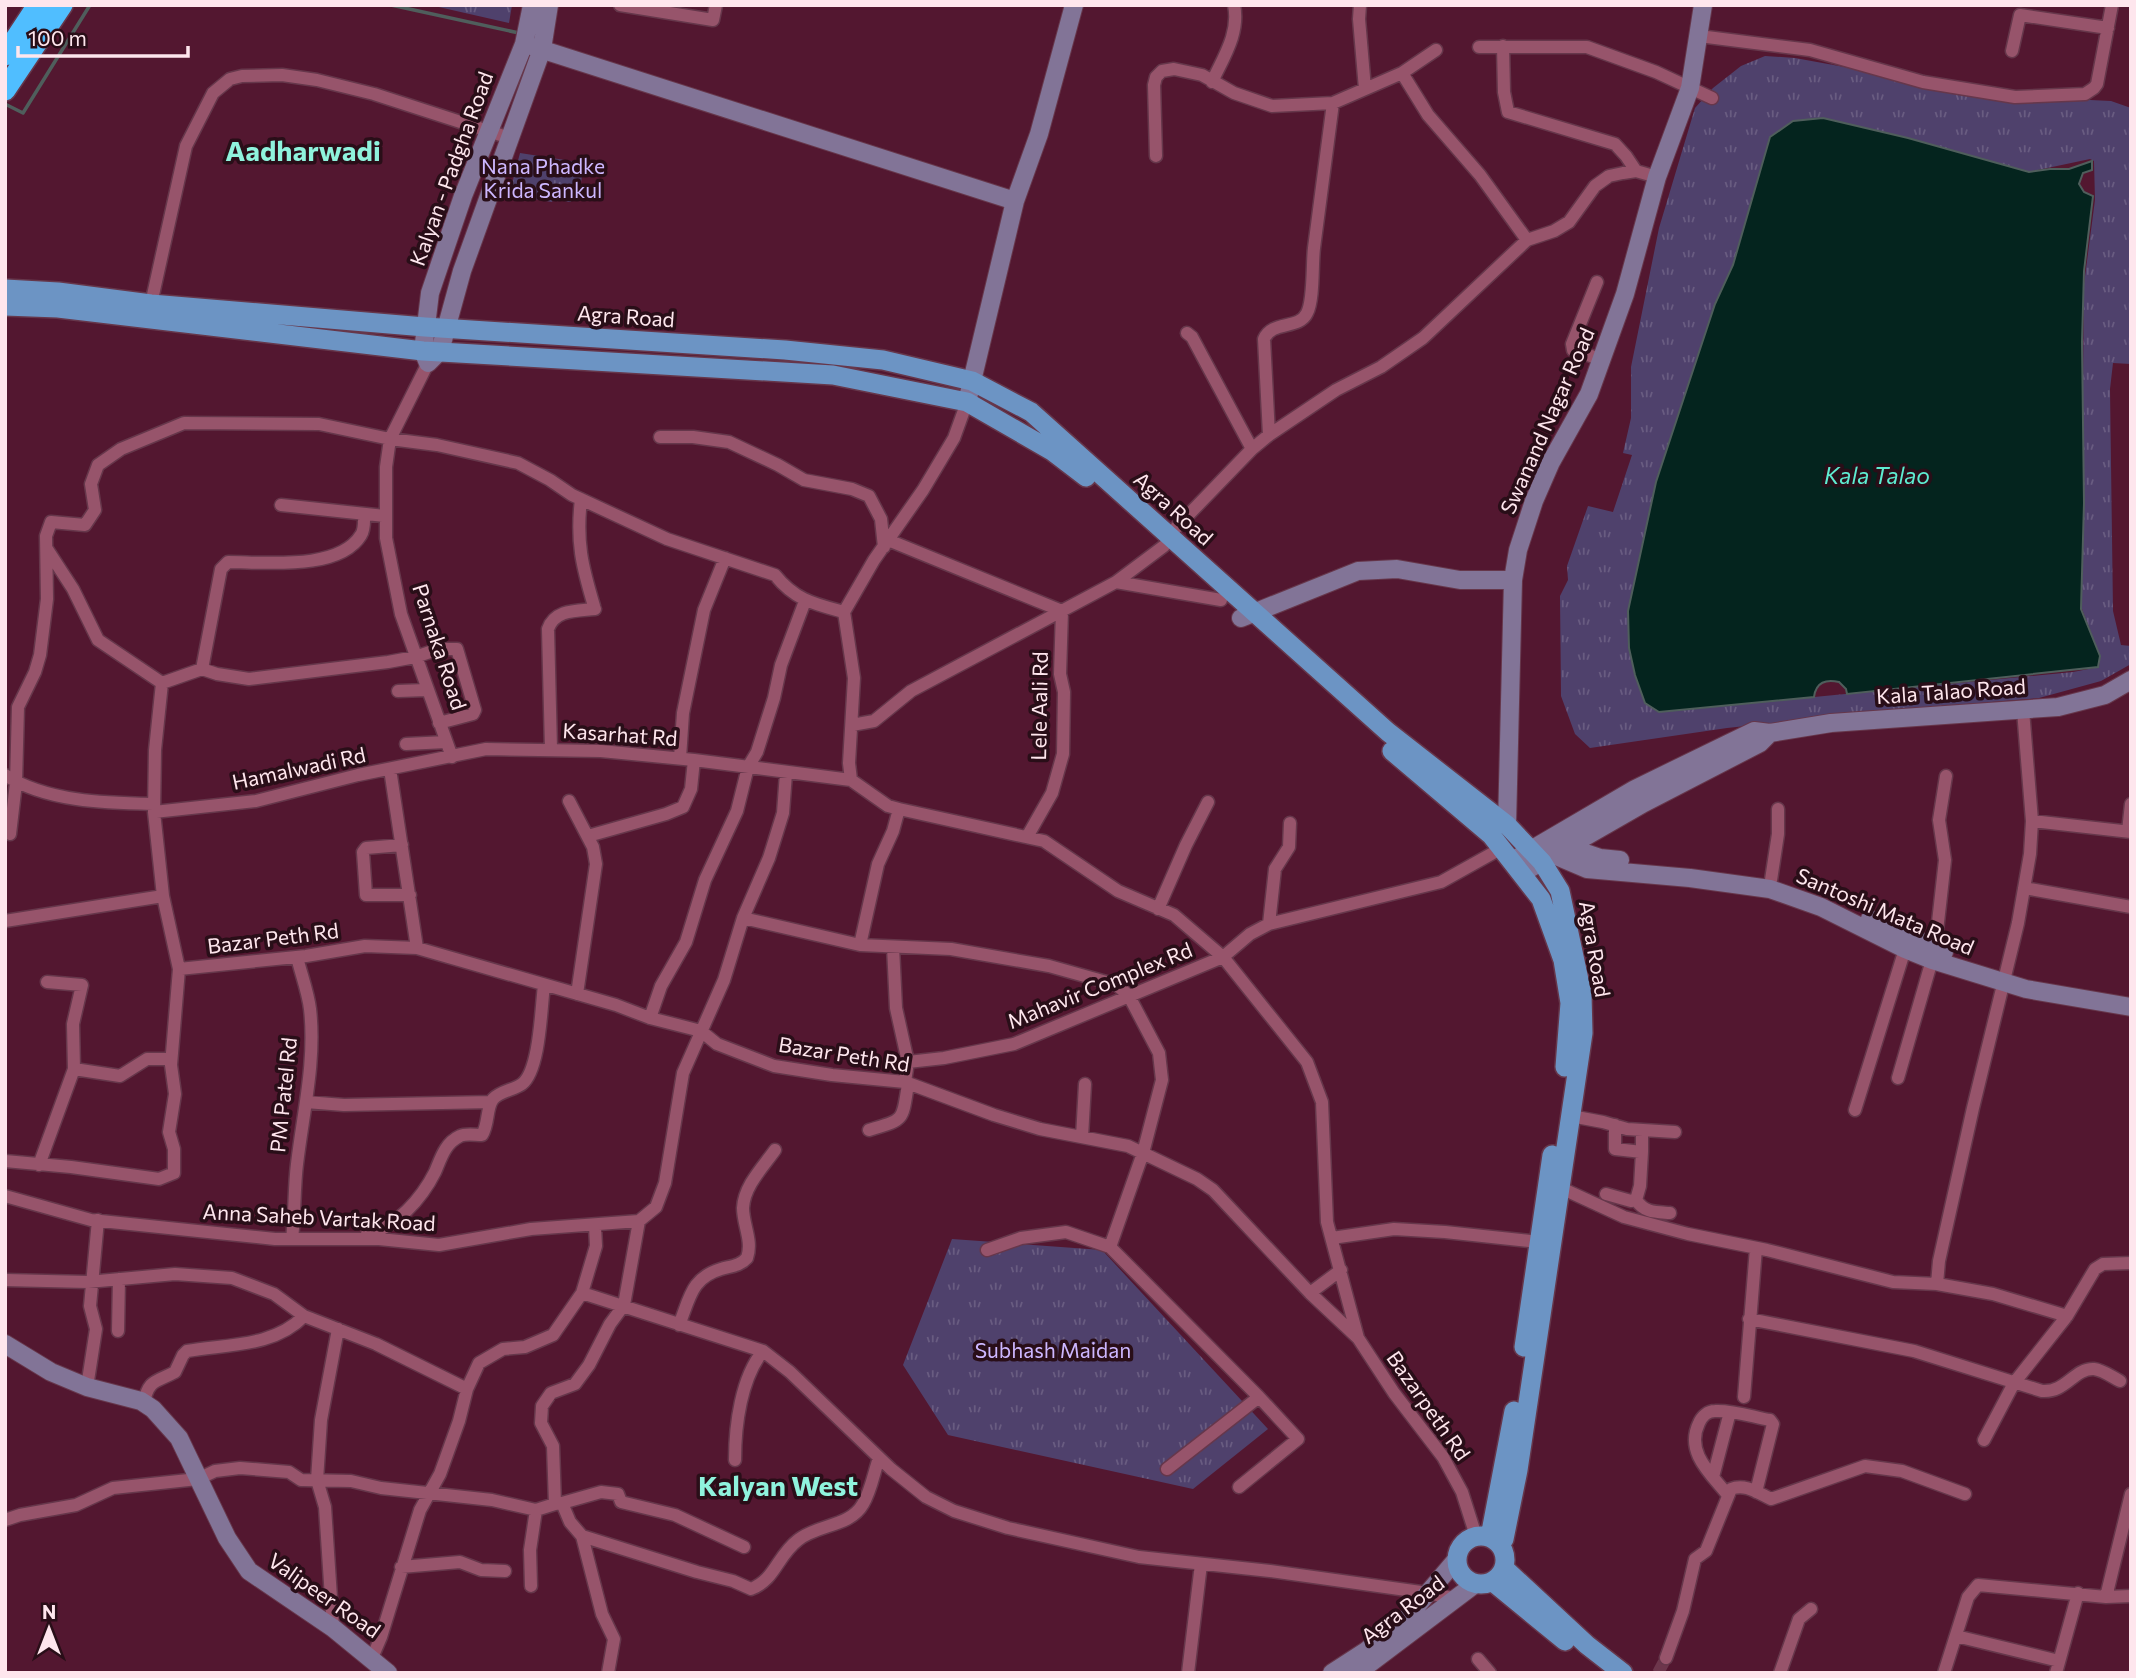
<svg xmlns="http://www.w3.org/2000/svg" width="2136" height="1678" font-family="Commissioner,sans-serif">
	<defs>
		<pattern id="grass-tufts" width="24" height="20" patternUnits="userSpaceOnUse" patternTransform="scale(1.75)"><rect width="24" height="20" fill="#4f416c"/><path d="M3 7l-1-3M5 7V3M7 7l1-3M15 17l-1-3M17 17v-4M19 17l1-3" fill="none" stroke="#695c81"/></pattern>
	</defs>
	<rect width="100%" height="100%" fill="#531730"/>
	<path fill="url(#grass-tufts)" fill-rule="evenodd" d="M430,5h82l-3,18z
		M1765,56l30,2 209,38 107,5 20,7v256l-18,-1 -3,26 3,222 8,34 10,1v18l-30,17 -62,17 -158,13 -154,17 -137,20 -15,-14 -14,-38 -1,-100 8,-16 -1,-14 21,-60 25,6 19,-57 -9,-2 8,-35v-51l28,-139 36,-120 18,-20 28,-22zM1908,138l121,34 61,-13 4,2 1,39 -11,84 -3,303 1,22 18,47 -1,11 -26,5 -415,40 -13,-9 -12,-36 -4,-19 -1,-37 28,-130 59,-177 19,-42z
		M520,153l64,10 -5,33 -9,6 -17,-3 -1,3 -43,-7z
		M952,1239l150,11 166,179 -75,60 -245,-54 -45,-70z"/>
	<path fill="#04241e" stroke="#4f5e5c" stroke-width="2" d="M1823,118l85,20 121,34 21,-3h19l23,-8v9l-9,3 -4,11 5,8 9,4 -9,75 -2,71 2,161 -3,106 19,47 -2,11 -251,27 -1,-5 -7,-7c-13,-3 -23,0 -25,15l-155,15 -14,-9 -10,-28 -6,-27 -1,-37 28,-129 59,-178 18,-39 37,-128 23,-16z"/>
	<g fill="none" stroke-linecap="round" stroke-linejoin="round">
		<path stroke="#4f5e5c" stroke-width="3.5" d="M391,5l128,28
			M5,104l18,9 67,-108"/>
		<path stroke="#6d364c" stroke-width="12" stroke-dasharray="12 6" stroke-linecap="butt" d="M1658,1673l8,-15"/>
		<defs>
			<path id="street" d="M620,5l93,15 3,-15
				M1360,5l-1,14 6,70
				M1699,36l111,14 113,32 92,15 70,-3 9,-6 3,-4 15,-79
				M1503,46l1,46 4,20 107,32 11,12 10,15
				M1479,47h108l69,25 56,26
				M2012,51l8,-36 88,13
				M1402,73l26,42 52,60 47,65
				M1212,82c11,-24 28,-49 22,-77
				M1156,156l-2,-71 2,-8 6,-6 12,-2 28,6 32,18 38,13 61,-3 69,-30 34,-23
				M1597,282l-25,62 1,6 30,10
				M151,304l35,-158 27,-53 17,-14 12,-3 40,-1 35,5 57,14 136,44
				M1187,333l5,4 60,112
				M428,363l-38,76 -4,28v71l15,76 51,143
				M1269,435l-5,-96c8,-19 35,-9 43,-26 7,-13 5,-49 7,-65 6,-49 13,-97 19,-145
				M660,437h33l36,5 49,23 26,15 48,9 17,7 12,23 3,28
				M581,499c-5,43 1,67 13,107
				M281,505l104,11
				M1168,536l84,-87 17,-14 67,-45 45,-23 42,-29 104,-98 27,-9 15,-9 26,-36 14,-10 14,-3 13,-2 21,6
				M888,540l174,71 -2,63 4,18 -1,62 -11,39 -25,44
				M47,549l26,40 25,51 64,43
				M1116,582l105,18
				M844,612l30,-52 49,-70 31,-52 13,-36
				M844,612l10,66 -5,85 2,17
				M202,669l19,-100 7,-7c37,0 111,9 133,-27 4,-6 3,-15 3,-21
				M162,683l40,-14 15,5 32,5 139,-17 27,-5 24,-8h18l18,61 -2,4 -34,9
				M398,691l29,-1
				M852,725l22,-4 37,-30 205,-109 48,-36
				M406,744l40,-2
				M551,749l-3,-120c7,-20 29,-18 47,-20
				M680,758l3,-45 21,-103 21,-52
				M390,769l27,179
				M5,775c42,27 101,28 149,29
				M569,801l24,46 3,17 -19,130
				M154,812l102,-11 102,-26 128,-26 115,2 93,9 157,20 37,26 11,3 145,32 74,50 56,24 49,42 84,105 15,40 5,120 31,116
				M2032,821l99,11
				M2128,831l3,-27
				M10,834l6,-51 2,-76 17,-35 5,-17 7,-56 -1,-63 5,-14 34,3 10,-15 -4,-26 7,-19 23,-16 63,-26 135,1 71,15 47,6 81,18 32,17 22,15 95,44 108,36c20,25 39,29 69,37
				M588,836l78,-22 17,-7 8,-18 3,-29
				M402,845l-36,3 -3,4 3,43h44
				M1771,880l7,-46v-25
				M2024,888l107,19
				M1158,909l28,-64 22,-43
				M743,918l117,27 91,4 98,17 68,19 12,11 30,57 3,27 -19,73 -33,94 149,150 -92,72
				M5,921l158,-25
				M1269,924l6,-55 14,-22 1,-24
				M860,945l18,-81 15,-33 6,-22
				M893,947l3,61 12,54 -3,20
				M1935,949l10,-89 -6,-40 7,-44
				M179,969l127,-13 59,-10 52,2 199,57 34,13 51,13 16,13 57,22 58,9 73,7 89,33 46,14 88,17 69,33 16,11 97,103 48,45 36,55 49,64 19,35 14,44
				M47,982l35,3 -9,39 1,45 46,7 27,-17h24
				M650,1018l11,-32 25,-44 19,-62 32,-69 11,-44 9,-15 17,-54 7,-33 24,-64
				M908,1062l36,-4 70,-14 209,-87 27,-23 19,-10 172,-42 61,-34
				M1898,1078l34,-118
				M306,1102l38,3 147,-3
				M1855,1110l50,-161
				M1571,1116l32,6 24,7 48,3
				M1615,1125v24l27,3v-22
				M869,1130c36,-11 33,-8 39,-46
				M1082,1137l3,-53
				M5,1161l66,6 88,12 15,-6v-24l-5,-17 6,-38 -4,-29 8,-96 -16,-73 -9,-84 1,-62 7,-67
				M39,1165l35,-96
				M1561,1188l63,29 64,17 79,16 126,32 44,2 56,10 74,22
				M1606,1194l25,7 5,-1 4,-14 2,-34
				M5,1196l86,24 184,19h104l60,6 92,-16 108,-8 17,-14 9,-24 18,-110 41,-93 19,-62 26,-60 14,-45 3,-40
				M1636,1200c9,13 19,12 34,13
				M367,1234c29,-6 55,-36 68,-62 6,-14 10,-29 25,-36 6,-3 15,-1 22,-1 7,-11 4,-27 11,-36 7,-8 21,-9 29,-15 18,-14 19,-76 22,-99
				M1332,1238l62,-9 51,3 94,10
				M292,1239c3,-25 2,-51 5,-75 6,-51 19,-103 13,-155 -2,-17 -9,-35 -13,-52
				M987,1250l34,-12 45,-6 44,15
				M5,1280l83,2 87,-8 57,4 42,16 30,22 72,28 91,45
				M1937,1284l2,-23 34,-153 45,-185 12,-69 2,-33 -9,-111
				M582,1293l181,58 27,21 101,97 35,28 28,14 54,17 131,29 131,14 158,22 29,6
				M1310,1293l31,-23
				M1749,1319l165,32 128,40c24,2 32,-23 52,-22 9,1 18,8 26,12
				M679,1325c11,-27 12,-47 42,-56 10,-3 19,-3 26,-11 6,-17 -4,-33 -4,-50 1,-22 20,-41 32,-58
				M118,1331l1,-52
				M87,1387l9,-58 -6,-23 8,-86
				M1744,1397l12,-149
				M144,1403c4,-24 13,-21 31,-31l8,-17 4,-4c41,-7 87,-4 117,-35
				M1984,1440l30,-57 53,-67 28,-47 8,-5 28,-1
				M735,1460c0,-35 6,-82 28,-109
				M1713,1477l17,-65
				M1239,1487l59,-48 -39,-42
				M1727,1494c-17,-21 -42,-42 -28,-71 3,-7 9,-12 16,-12 18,-1 38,6 55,9l3,4 -17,68
				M562,1503l39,-11 17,2 3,8 54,13 69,32
				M555,1504l-2,-58 -12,-23 1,-17 9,-13 24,-9 14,-19 21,-41 14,-19 15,-84
				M555,1504l7,-1 8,19 12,14 20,78 12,25 -6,34
				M5,1520l15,-5 56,-10 37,-17 85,-9 17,-8 25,-3 49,4 12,8 50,1 30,7 111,12 44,10 19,-6
				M582,1536l115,36 36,9 18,8c24,-9 26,-33 47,-49 20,-16 52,-13 65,-36 8,-13 11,-32 16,-46
				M401,1567l59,-5 21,8 24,1
				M531,1586l-1,-36 6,-40
				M2106,1597l25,-103
				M333,1628l-8,-121 -8,-27 4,-60 17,-91
				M1956,1636l103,25
				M372,1658l9,-21 39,-127 20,-36 19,-53 8,-32 12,-26 24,-14 22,-2 28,-12 29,-42 14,-47 -1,-20
				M1666,1658l17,-47 12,-52 11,-8 25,-62c14,-6 27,4 40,10l94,-33 37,5 63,23
				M1478,1659l12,14
				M1188,1673l13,-109
				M1780,1673l19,-54 12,-10
				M1944,1673l24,-76 10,-12 128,12 25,-1
				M2056,1673l22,-80"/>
			<path id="secondary" d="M532,5l-8,39 -61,152 -33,97 -7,58 5,12 12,-12 22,-80 80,-222 7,-44
				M534,47l481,154
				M967,402l48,-201 24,-67 35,-129
				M1241,618l117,-47 39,-2 63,11h53
				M1507,825l6,-245 5,-30 16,-49 17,-39 38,-68 36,-100 32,-117 33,-89 13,-83
				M1559,834l9,13 32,11 20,2
				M1545,843l9,12 33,14 103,9 80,11 51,18 84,42 27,11 94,29 105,18
				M1512,861l123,-72 119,-58 16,2 61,-10 227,-16 47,-12 26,-15
				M1522,873l122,-70 116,-60 10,-10
				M1870,919l74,33
				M5,1344l46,28 36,15 54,14 12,8 26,29 48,100 22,33 84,57 55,45
				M1332,1673l34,-22 39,-31 51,-60
				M1357,1673l118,-89"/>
			<path id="primary" d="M5,289l53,3 93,12 274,23 360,23 98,10 89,21 59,31 357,320 119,93 35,37 18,29 22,103 1,39 -65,437 -14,69 -4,6
				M5,306l53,2 365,43 410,24 134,27 85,49 34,26
				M1392,751l99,84 50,64 22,61 7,43 -5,64
				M1524,1347l28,-192
				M1457 1560a24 24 0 1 1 48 0a24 24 0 1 1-48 0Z
				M1490,1537l24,-126
				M1504,1568l83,77 36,28
				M1493,1582l72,59"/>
			<path id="highway" d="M5,55l33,-50
				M5,90l57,-85"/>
		</defs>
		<use href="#street" stroke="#66374b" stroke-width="15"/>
		<use href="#secondary" stroke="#66374b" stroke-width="20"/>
		<use href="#primary" stroke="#66374b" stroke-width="22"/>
		<use href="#highway" stroke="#66374b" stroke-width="24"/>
		<use href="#street" stroke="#97546b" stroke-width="12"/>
		<use href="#secondary" stroke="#827497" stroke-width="18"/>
		<use href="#primary" stroke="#6c94c4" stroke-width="19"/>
		<use href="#highway" stroke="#50beff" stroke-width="21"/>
	</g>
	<g text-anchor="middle" stroke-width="7" stroke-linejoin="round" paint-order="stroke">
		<g font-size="21" fill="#cdb7ff" stroke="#290e18">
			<text x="543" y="174">Nana Phadke<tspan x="543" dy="24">Krida Sankul</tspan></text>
			<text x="1053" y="1358">Subhash Maidan</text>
		</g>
		<g font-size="21" fill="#fee6ed" stroke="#290e18">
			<text transform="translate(452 169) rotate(-70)" y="7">Kalyan - Padgha Road</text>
			<text transform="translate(626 317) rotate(4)" y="7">Agra Road</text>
			<text transform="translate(1548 421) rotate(-66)" y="7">Swanand Nagar Road</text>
			<text transform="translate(1173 509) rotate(42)" y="7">Agra Road</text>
			<text transform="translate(439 647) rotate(72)" y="7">Parnaka Road</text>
			<text transform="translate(1951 692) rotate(-4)" y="7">Kala Talao Road</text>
			<text transform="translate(1040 706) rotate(-89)" y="7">Lele Aali Rd</text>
			<text transform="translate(620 735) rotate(4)" y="7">Kasarhat Rd</text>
			<text transform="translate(299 769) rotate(-12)" y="7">Hamalwadi Rd</text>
			<text transform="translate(1885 912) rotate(23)" y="7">Santoshi Mata Road</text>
			<text transform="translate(273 939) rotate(-7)" y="7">Bazar Peth Rd</text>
			<text transform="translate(1594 949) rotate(80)" y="7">Agra Road</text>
			<text transform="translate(1100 986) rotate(-22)" y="7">Mahavir Complex Rd</text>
			<text transform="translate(844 1055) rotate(9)" y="7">Bazar Peth Rd</text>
			<text transform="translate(284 1095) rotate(-84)" y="7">PM Patel Rd</text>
			<text transform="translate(319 1218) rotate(3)" y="7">Anna Saheb Vartak Road</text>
			<text transform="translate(1428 1406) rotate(55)" y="7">Bazarpeth Rd</text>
			<text transform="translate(324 1596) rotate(35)" y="7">Valipeer Road</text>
			<text transform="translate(1403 1610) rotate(-37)" y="7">Agra Road</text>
		</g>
		<g font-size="23" font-style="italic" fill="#5eecd1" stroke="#290e18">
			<text x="1877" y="484">Kala Talao</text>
		</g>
		<g font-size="28" font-weight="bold" fill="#8ff3dd" stroke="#290e18">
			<text x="303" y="161">Aadharwadi</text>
			<text x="778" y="1496">Kalyan West</text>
		</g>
	</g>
	<rect width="2136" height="1678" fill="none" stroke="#fee6ed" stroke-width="14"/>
	<g transform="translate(49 1629)" stroke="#290e18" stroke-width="5" paint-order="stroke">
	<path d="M0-5L12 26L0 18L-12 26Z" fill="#fee6ed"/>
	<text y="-10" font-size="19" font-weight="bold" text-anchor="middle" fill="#fee6ed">N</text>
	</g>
	<path d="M18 46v10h170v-10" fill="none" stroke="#fee6ed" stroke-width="3.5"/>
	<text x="28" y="46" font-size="21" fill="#fee6ed" stroke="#290e18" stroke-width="5" paint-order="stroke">100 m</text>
</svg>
